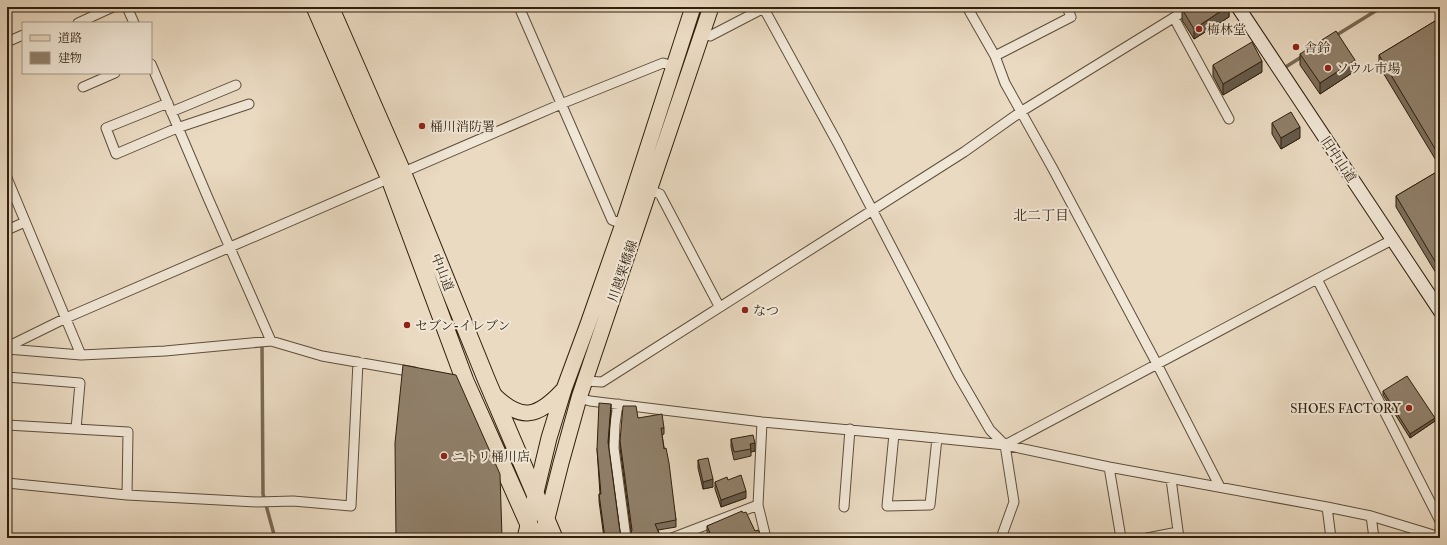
<svg xmlns="http://www.w3.org/2000/svg" width="1447" height="545" font-family="'IM FELL Double Pica','Noto Serif JP',serif">
	<rect width="100%" height="100%" fill="#eadac2"/>
	<filter id="stains"><feTurbulence type="fractalNoise" baseFrequency=".005" numOctaves="4"/><feColorMatrix values="0 0 0 0 .2 0 0 0 0 .09 0 0 0 0 .02 0 0 0 .5 -.17"/></filter>
	<radialGradient id="worn" r=".72"><stop offset=".6" stop-color="#630" stop-opacity="0"/><stop offset="1" stop-color="#630" stop-opacity=".3"/></radialGradient>
	<g fill="none" stroke-linecap="round" stroke-linejoin="round">
		<path stroke="#796954" stroke-width="3.5" d="M1335,36l47,-29
			M1284,68l19,-12
			M262,344l1,150 12,44"/>
		<defs>
			<path id="street" d="M127,7l7,16
				M519,7l93,213 11,4
				M763,7l74,135 121,233 32,55 15,15 9,57 -13,36
				M967,7l28,49 10,27 48,86 104,195 63,123
				M1174,18l55,101
				M78,23l35,-16
				M702,34l8,2 56,-29
				M7,42l16,-7
				M995,56l76,-39 -4,-10
				M151,64l57,134 63,143
				M83,87l32,-14
				M168,103l-62,25 10,26 61,-26 72,-24
				M171,112l65,-27
				M7,178l74,177
				M650,190l10,4 59,112
				M7,230l18,-8
				M1317,279l123,242
				M7,347l59,-29 495,-214 102,-41 10,3
				M7,349l74,6 84,-4 106,-10 51,15 92,16
				M7,377l73,6 -4,46
				M585,381l17,1 362,-230 58,-41 169,-104
				M579,398l11,3 172,21 154,14 89,9 104,22 218,40 44,9 69,21
				M618,404l-3,20 -1,24 12,90
				M762,422l-4,83 8,33
				M7,425l121,7 -1,63
				M894,434l-7,72 43,-1 7,-67
				M1005,445l312,-166 75,-39
				M1109,467l12,71
				M1171,479l8,59
				M7,483l120,12 131,7 35,-1 58,5 7,-144
				M844,507l6,-78
				M1327,507l4,31
				M1371,516l3,22
				M672,538l86,-33
				M1147,538l31,-6"/>
			<path id="secondary" d="M1238,7l202,304"/>
			<path id="primary" d="M492,393c29,29 45,25 71,-3
				M525,538l24,-100 15,-49 24,-65 35,-100 70,-217
				M542,538l19,-75 18,-65 132,-391"/>
			<path id="highway" d="M315,7l75,172 75,202 70,157
				M330,7l73,167 84,207 67,157"/>
		</defs>
		<use href="#street" stroke="#5e4e3a" stroke-width="11"/>
		<use href="#secondary" stroke="#2f1f0d" stroke-width="15"/>
		<use href="#primary" stroke="#2f1f0d" stroke-width="17"/>
		<use href="#highway" stroke="#2f1f0d" stroke-width="19"/>
		<use href="#street" stroke="#f1e7d7" stroke-width="9"/>
		<use href="#secondary" stroke="#f1e7d7" stroke-width="13"/>
		<use href="#primary" stroke="#eadac2" stroke-width="15"/>
		<use href="#highway" stroke="#eadac2" stroke-width="17"/>
	</g>
	<path fill="#7c6e5c" stroke="#2f1f0d" d="M1229,7v10l-35,22 -12,-19v-11z
		M1440,18v149l-61,-101v-11z
		M1300,54l55,17 -35,23 -20,-29z
		M1213,65l49,7 -39,23 -10,-19z
		M1272,123l28,15 -19,11 -9,-15z
		M1440,170l-1,108 -43,-71v-11z
		M1383,391l52,30 -25,17 -27,-43z
		M611,410l-3,34 12,88 4,5 6,-1 1,-4 -11,-84v-7l18,-23 26,10v6l-2,1 14,85v7l-18,3 3,8h-57l-5,-37v-7h1l-3,-45z
		M731,439l24,12 -4,1v4l-17,4 -3,-13z
		M698,460l15,27 -10,2 -5,-21z
		M728,480l18,18 -25,9 -6,-18v-7z
		M743,513l12,18 -48,3v-8z"/>
	<path fill="#655a4b" stroke="#2f1f0d" d="M1227,7h2v10l-35,22v-10z
		M1355,60v11l-35,23v-11z
		M1262,61v11l-39,23v-11z
		M1300,127v11l-19,11v-11z
		M1440,267v11h-1v-10z
		M611,404v6l-3,39v-7z
		M1435,418v3l-25,17v-4z
		M755,443v8l-4,1 -1,-8z
		M713,479v8l-10,2v-7z
		M746,491v7l-25,9v-7z"/>
	<path fill="#90806b" stroke="#2f1f0d" d="M1185,7h42l-33,22 -12,-20z
		M1440,18v139l-61,-102z
		M1336,31l19,29 -35,23 -20,-29z
		M1252,42l10,19 -39,23 -10,-19z
		M1291,112l9,15 -19,11 -9,-15z
		M1440,170v97l-1,1 -43,-72z
		M403,365l53,10 44,99 2,64h-106l-1,-95z
		M1407,376l28,42 -25,16 -27,-43z
		M599,403l12,1 -3,38 12,90 4,5 6,-1 2,-6 -12,-89 3,-35h13l2,12 24,-4 2,14h-3l3,21 2,-1 3,15 7,57 -21,4 6,14h-56l-6,-44h2l-4,-45z
		M753,435l2,8 -5,1 1,5 -17,3 -3,-13z
		M708,458l5,21 -10,3 -5,-22z
		M741,475l5,16 -25,9 -6,-18 12,-5 1,3z
		M742,511l1,2 3,-1 9,19 3,-1 4,8h-63l11,-5 -3,-7z"/>
	<g fill="#8f2418" stroke="#f1e7d7" stroke-width="1.5">
		<circle cx="1199" cy="29" r="4"/>
		<circle cx="1296" cy="47" r="4"/>
		<circle cx="1328" cy="68" r="4"/>
		<circle cx="422" cy="126" r="4"/>
		<circle cx="745" cy="310" r="4"/>
		<circle cx="407" cy="325" r="4"/>
		<circle cx="1409" cy="408" r="4"/>
		<circle cx="444" cy="456" r="4"/>
	</g>
	<g text-anchor="middle" stroke-width="4" stroke-linejoin="round" paint-order="stroke">
		<g font-size="13" fill="#2f1f0d" stroke="#f1e7d7" text-anchor="start">
			<text x="1207" y="34">梅林堂</text>
			<text x="1304" y="52">舎鈴</text>
			<text x="1336" y="73">ソウル市場</text>
			<text x="430" y="131">桶川消防署</text>
			<text x="753" y="315">なつ</text>
			<text x="415" y="330">セブン-イレブン</text>
			<text x="1401" y="413" text-anchor="end">SHOES FACTORY</text>
			<text x="452" y="461">ニトリ桶川店</text>
		</g>
		<g font-size="13" fill="#2f1f0d" stroke="#f1e7d7">
			<text transform="translate(1339 159) rotate(56)" y="5">旧中山道</text>
			<text transform="translate(622 271) rotate(-71)" y="5">川越栗橋線</text>
			<text transform="translate(443 272) rotate(68)" y="5">中山道</text>
		</g>
		<g font-size="14" fill="#2f1f0d" stroke="#f1e7d7">
			<text x="1041" y="220">北二丁目</text>
		</g>
	</g>
	<rect width="1447" height="545" fill="none" stroke="#eadac2" stroke-width="24"/>
	<rect x="8" y="8" width="1431" height="529" fill="none" stroke="#2f1f0d" stroke-width="2"/>
	<rect x="12" y="12" width="1423" height="521" fill="none" stroke="#2f1f0d"/>
	<rect x="22" y="22" width="130" height="52" fill="#f1e7d7" stroke="#a39786"/>
	<rect x="30" y="35" width="20" height="6" fill="#eadac2" stroke="#a39786"/>
	<text x="58" y="42" font-size="12" fill="#2f1f0d">道路</text>
	<rect x="30" y="52" width="20" height="12" fill="#90806b" stroke="#a39786"/>
	<text x="58" y="62" font-size="12" fill="#2f1f0d">建物</text>
	<rect width="100%" height="100%" filter="url(#stains)"/>
	<rect width="100%" height="100%" fill="url(#worn)"/>
</svg>
